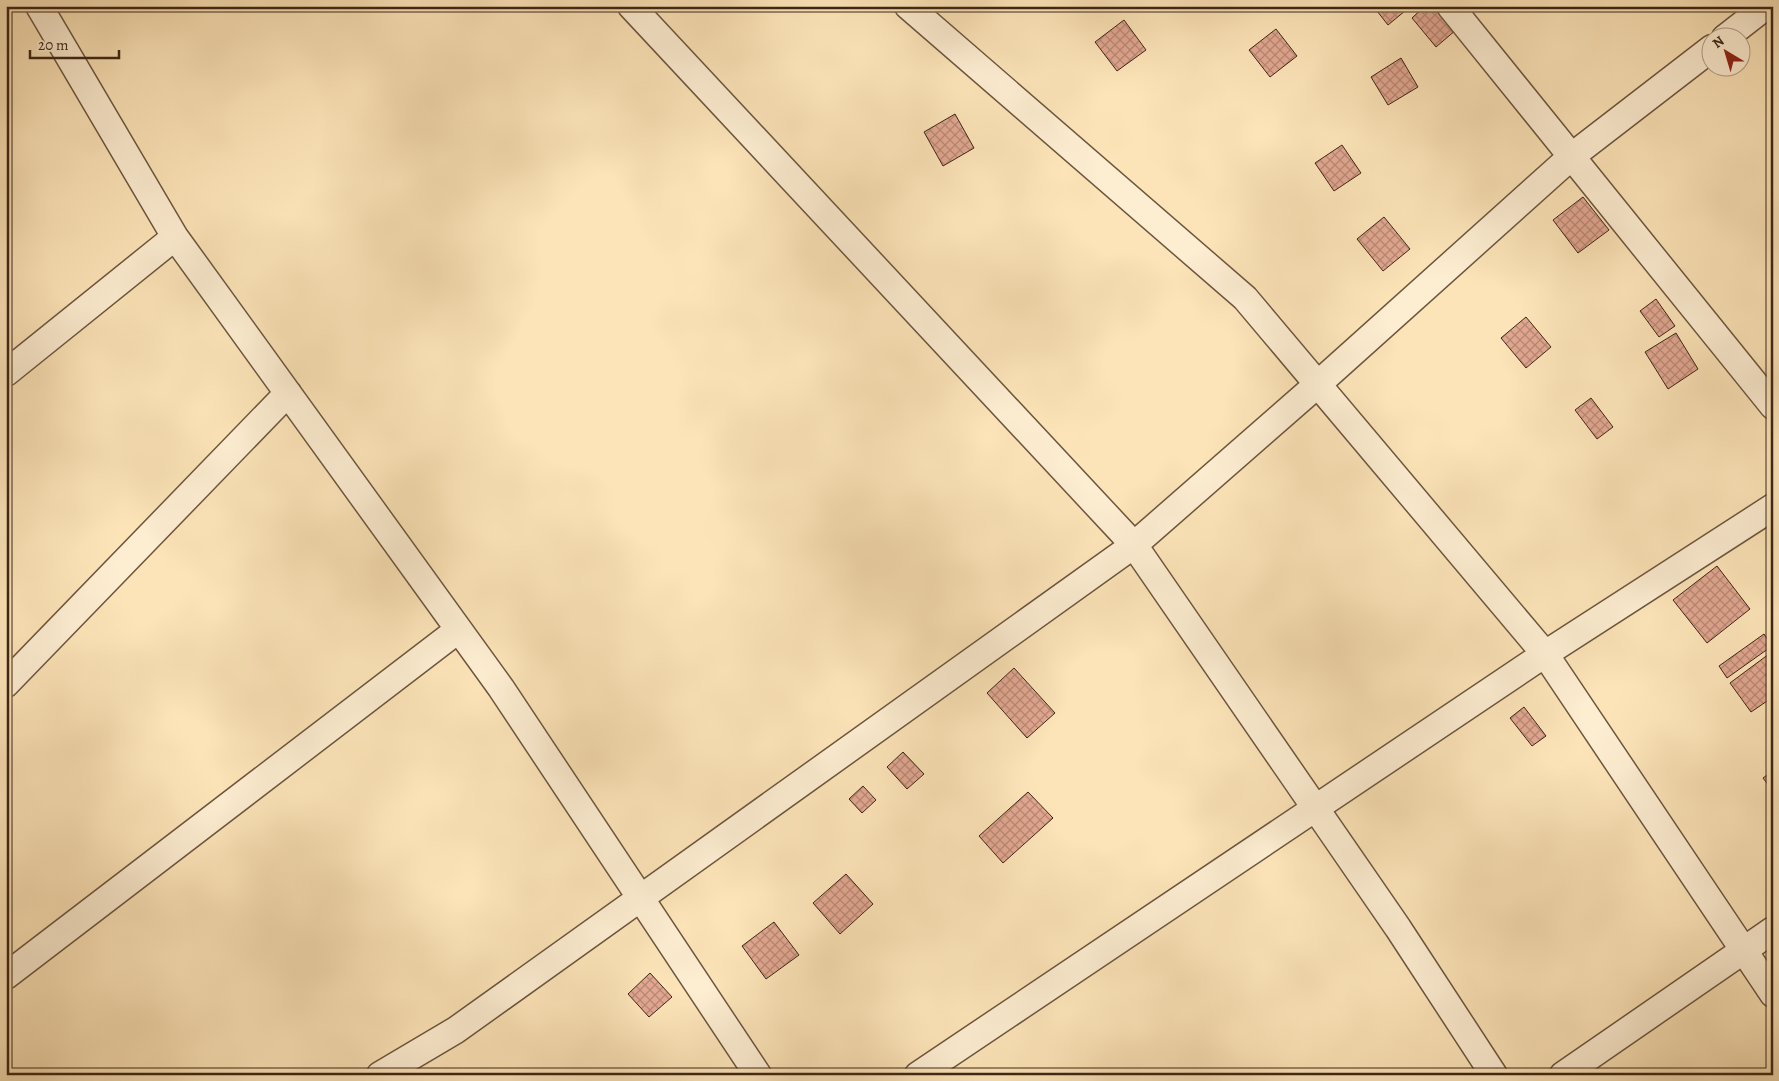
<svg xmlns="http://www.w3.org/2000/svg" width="1779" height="1081" font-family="Alegreya,serif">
	<defs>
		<pattern id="building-cross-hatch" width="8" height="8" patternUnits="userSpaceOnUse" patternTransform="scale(1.25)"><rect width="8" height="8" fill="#e2a791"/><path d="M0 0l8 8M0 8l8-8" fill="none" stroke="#b88875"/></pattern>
	</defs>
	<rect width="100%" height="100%" fill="#fce4b8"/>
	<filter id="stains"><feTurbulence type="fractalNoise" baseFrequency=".004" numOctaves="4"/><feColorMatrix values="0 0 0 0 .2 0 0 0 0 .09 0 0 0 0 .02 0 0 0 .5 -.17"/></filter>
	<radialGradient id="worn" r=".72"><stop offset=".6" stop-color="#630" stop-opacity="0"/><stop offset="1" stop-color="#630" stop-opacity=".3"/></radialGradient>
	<path fill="url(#building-cross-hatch)" stroke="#3d2616" d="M1373,6h38l-23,19z
		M1425,6h23l15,18 -27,23 -24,-29z
		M1124,20l22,30 -29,21 -22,-29z
		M1276,29l21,27 -27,21 -21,-27z
		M1401,58l17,29 -30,18 -17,-28z
		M955,114l19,34 -31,18 -19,-34z
		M1342,145l19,28 -27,18 -19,-28z
		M1583,197l26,33 -31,23 -25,-33z
		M1384,217l26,32 -27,22 -26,-32z
		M1656,299l19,27 -16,11 -19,-26z
		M1526,317l25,30 -25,21 -25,-30z
		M1676,333l22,36 -30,20 -23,-37z
		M1591,398l22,29 -16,12 -22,-29z
		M1717,566l33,43 -43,34 -34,-43z
		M1764,634l8,12 -45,32 -8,-12z
		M1773,651v46l-22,15 -21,-29z
		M1014,668l41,45 -28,25 -40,-45z
		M1524,707l22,29 -14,10 -22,-28z
		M903,752l21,22 -17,15 -20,-22z
		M1773,771v20l-10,-13z
		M863,786l13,14 -14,13 -13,-14z
		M1028,792l25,26 -50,45 -24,-27z
		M846,874l27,30 -33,30 -27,-31z
		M774,922l25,33 -33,24 -24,-33z
		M650,973l22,24 -23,20 -21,-23z"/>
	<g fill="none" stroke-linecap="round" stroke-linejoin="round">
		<defs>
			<path id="street" d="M39,6l136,231 326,451 257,387
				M631,6l503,539 264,383 96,147
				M908,6l337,292 300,356 228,340
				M1450,6l323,400
				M1725,38l41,-32
				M6,373l169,-136
				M6,684l282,-291
				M6,976l452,-346
				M380,1075l76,-45 678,-485 184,-161 254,-228 140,-108
				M918,1075l627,-421 228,-147
				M1563,1075l210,-145"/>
		</defs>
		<use href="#street" stroke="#6d563e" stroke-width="29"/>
		<use href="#street" stroke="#fdedd1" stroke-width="26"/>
	</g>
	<rect width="1779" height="1081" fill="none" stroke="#fce4b8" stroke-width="25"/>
	<rect x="8" y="8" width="1764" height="1066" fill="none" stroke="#3d2616" stroke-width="2.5"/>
	<rect x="12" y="12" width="1754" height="1056" fill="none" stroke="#3d2616"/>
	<g transform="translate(1726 52) rotate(322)"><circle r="24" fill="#fdedd1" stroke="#b09d86"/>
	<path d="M0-4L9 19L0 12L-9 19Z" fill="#8f2418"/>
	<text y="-8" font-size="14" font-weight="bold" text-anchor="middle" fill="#3d2616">N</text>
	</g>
	<path d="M30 50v8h89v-8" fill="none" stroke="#3d2616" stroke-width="2.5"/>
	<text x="38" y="50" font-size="15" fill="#3d2616" stroke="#fdedd1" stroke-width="4" paint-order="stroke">20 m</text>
	<rect width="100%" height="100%" filter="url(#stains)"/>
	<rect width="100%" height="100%" fill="url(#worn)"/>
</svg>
